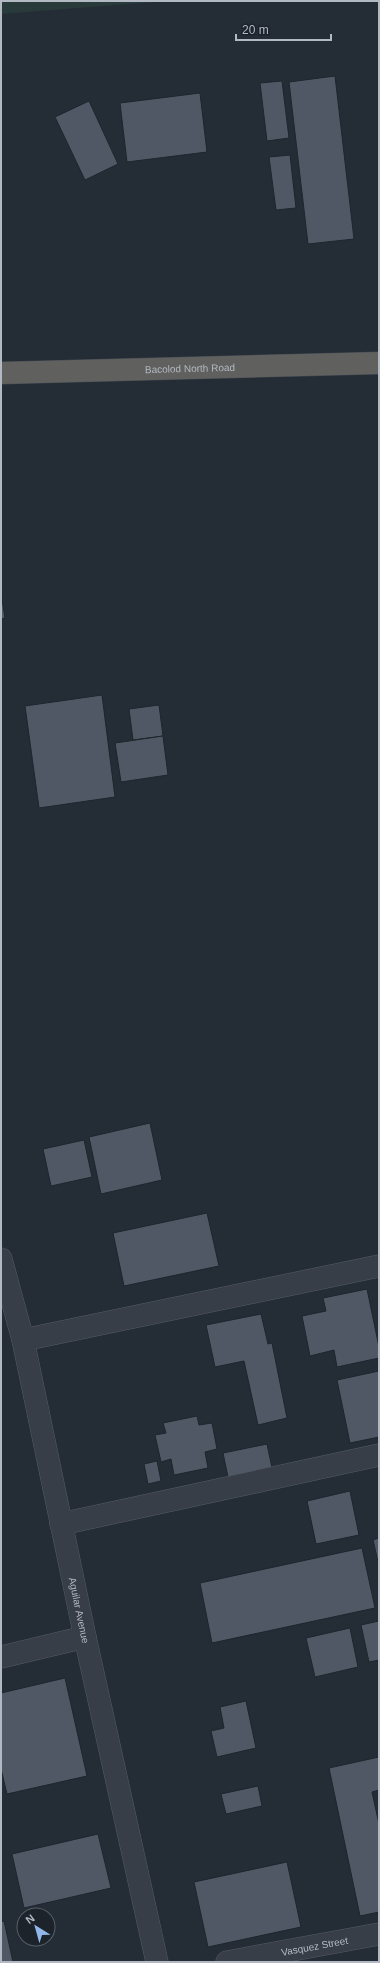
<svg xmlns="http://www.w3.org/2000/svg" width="380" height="1963" viewBox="0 0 380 1963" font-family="Arial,sans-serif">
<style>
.green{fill:#283a39}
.building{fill:#4f5864;stroke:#1e252d}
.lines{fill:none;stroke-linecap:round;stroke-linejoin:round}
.minor-casing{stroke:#555c64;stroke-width:23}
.tertiary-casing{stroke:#555c64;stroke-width:23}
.trunk-casing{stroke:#424951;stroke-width:23}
.minor{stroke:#373e47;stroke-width:22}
.tertiary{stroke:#373e47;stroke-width:22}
.trunk{stroke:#60605e;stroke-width:22}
.labels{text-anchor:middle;stroke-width:3;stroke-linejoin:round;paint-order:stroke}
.street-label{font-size:10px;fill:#b2b9c3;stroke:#1c232b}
</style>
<rect width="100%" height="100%" fill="#242c36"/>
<polygon class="green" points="1,1 168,1 1,14"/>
<g class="building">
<polygon points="335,76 354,239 308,244 289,82"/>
<polygon points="282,81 289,138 267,141 260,83"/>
<polygon points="200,93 207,152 127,162 120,103"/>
<polygon points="89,101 118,164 85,180 55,117"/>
<polygon points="290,155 296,208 276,210 269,157"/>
<polygon points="1,593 5,618 1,619"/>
<polygon points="102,695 115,797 39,808 25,706"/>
<polygon points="159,705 163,736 133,740 129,709"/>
<polygon points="163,736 168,775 121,782 115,743"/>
<polygon points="150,1123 162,1180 101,1194 89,1137"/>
<polygon points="84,1140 92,1177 51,1186 43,1149"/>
<polygon points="207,1213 219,1266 124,1286 113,1233"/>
<polygon points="367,1289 379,1347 379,1358 337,1367 334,1350 310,1356 302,1316 326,1311 323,1298"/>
<polygon points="261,1314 268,1344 272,1343 287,1418 258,1425 244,1361 215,1367 206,1325"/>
<polygon points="379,1371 379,1437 350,1443 337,1380"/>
<polygon points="197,1416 199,1425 212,1423 217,1449 205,1452 208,1468 174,1475 171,1459 161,1462 155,1435 166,1433 163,1423"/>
<polygon points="267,1444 272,1468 228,1477 223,1453"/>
<polygon points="157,1461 161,1481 148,1484 144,1464"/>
<polygon points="350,1491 359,1535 316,1544 307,1501"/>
<polygon points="379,1538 379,1566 373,1540"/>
<polygon points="362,1548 375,1608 212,1643 200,1583"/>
<polygon points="379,1621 379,1660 369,1662 361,1625"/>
<polygon points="350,1628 358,1667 315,1677 306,1638"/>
<polygon points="65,1678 87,1776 7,1794 1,1769 1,1693"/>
<polygon points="246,1701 256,1748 217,1757 211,1731 224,1728 220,1707"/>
<polygon points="379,1757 379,1790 372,1792 379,1824 379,1912 360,1916 329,1768"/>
<polygon points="258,1786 262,1806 226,1814 221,1794"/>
<polygon points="98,1834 111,1888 24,1908 12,1854"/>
<polygon points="287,1862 301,1927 208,1947 194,1882"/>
<polygon points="4,1921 13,1962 1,1962 1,1922"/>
</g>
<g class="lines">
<g class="minor-casing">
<g id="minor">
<polyline points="23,1340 379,1266"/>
<polyline points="61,1524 379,1455"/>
<polyline points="1,1657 85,1637"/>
<path id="s1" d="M227 1962 379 1934"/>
</g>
</g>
<g class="tertiary-casing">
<g id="tertiary">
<path id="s2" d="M1 1259 23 1340 85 1637 157 1962"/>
</g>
</g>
<g class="trunk-casing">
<g id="trunk">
<path id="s3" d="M1 373 379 363"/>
</g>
</g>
<use href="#minor" class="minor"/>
<use href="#tertiary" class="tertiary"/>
<use href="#trunk" class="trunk"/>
</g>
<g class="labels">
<g class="street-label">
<text dy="4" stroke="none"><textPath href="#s3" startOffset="189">Bacolod North Road</textPath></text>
<text dy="4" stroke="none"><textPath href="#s2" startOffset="360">Aguilar Avenue</textPath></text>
<text dy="4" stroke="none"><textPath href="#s1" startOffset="89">Vasquez Street</textPath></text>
</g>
</g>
<rect width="380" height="1963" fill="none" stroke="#b2b9c3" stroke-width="4"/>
<g transform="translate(36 1927) rotate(323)"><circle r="19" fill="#1c232b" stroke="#585f68"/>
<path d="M0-3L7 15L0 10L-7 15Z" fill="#90b6ea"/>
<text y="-6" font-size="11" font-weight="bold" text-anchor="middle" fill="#b2b9c3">N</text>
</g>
<path d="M236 34v6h95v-6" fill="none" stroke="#b2b9c3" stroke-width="2"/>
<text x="242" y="34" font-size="12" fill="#b2b9c3" stroke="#1c232b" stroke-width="3" paint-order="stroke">20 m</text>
</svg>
